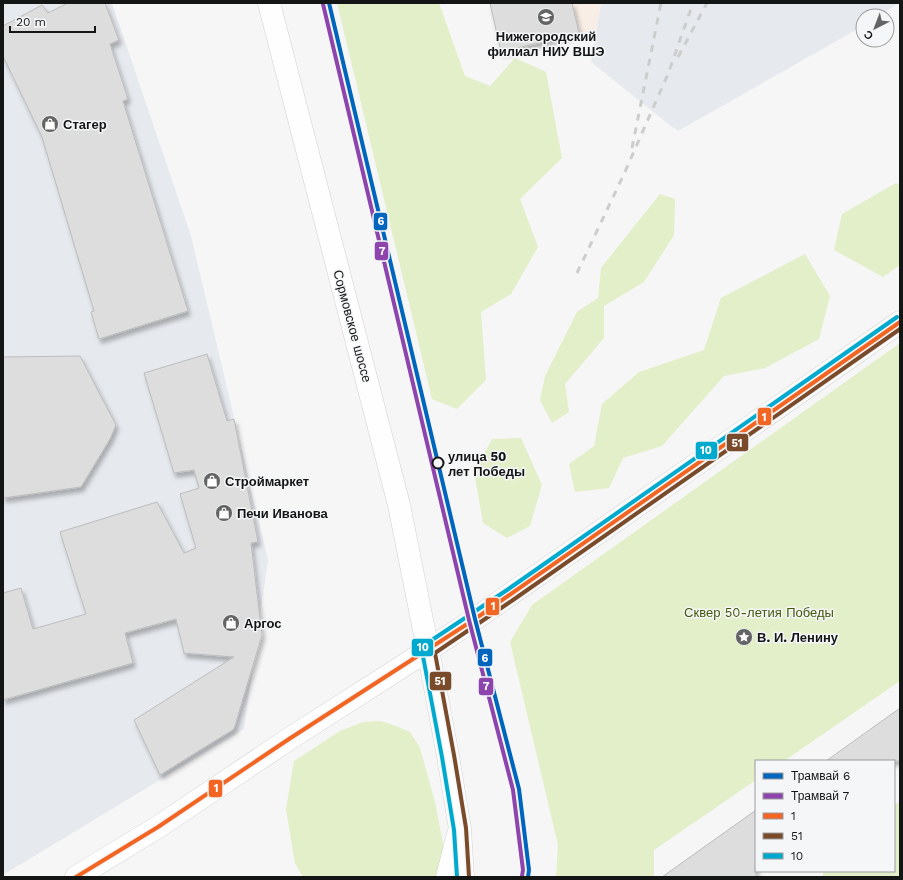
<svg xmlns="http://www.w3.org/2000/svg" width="903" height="880" viewBox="0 0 903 880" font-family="'Work Sans',sans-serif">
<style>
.built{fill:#e6e9ee}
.education{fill:#f9eee6}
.green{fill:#e2efc9}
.building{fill:#ddd;stroke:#bcbcbc;filter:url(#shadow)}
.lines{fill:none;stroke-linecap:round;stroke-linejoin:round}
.secondary-casing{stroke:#d1d1d1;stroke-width:23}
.primary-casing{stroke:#d1d1d1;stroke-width:23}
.secondary{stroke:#fefefe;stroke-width:22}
.primary{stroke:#fefefe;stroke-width:22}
.rail{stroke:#cccdcd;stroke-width:3;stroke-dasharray:7 7;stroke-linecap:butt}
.bus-1-casing{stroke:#f5f6f7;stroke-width:7}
.bus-2-casing{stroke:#f5f6f7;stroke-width:7}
.bus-3-casing{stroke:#f5f6f7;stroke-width:7}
.bus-1{stroke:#f26522;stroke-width:4}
.bus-2{stroke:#7a4b2a;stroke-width:4}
.bus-3{stroke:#00a9ce;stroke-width:4}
.tram-1-casing{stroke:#f5f6f7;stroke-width:7}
.tram-2-casing{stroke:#f5f6f7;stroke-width:7}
.tram-1{stroke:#0065bd;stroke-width:4}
.tram-2{stroke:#8e44ad;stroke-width:4}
.stop-dot{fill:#f5f6f7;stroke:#141515;stroke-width:2}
.labels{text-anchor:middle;stroke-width:3;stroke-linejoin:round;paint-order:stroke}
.poi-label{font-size:13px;font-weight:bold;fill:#141515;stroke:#f5f6f7;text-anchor:start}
.street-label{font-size:13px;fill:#141515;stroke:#f5f6f7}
.stop-label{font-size:13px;font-weight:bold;fill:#141515;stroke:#f5f6f7;text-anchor:start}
.park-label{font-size:13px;fill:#44580a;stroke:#f5f6f7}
.line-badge{stroke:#f5f6f7;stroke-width:1.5}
.badge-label{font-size:11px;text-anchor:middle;font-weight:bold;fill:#fff}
</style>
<defs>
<filter id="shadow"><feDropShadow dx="2.5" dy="4.5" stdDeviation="2" flood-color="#0004"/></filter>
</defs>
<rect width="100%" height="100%" fill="#f6f6f6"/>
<g class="built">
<polygon points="3,3 112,3 191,236 268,560 244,729 3,875"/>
<polygon points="601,3 898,3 880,16 863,16 863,26 678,131 671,126 591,62"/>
</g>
<polygon class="education" points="490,3 601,3 596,31 579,33 501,52"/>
<g class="green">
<polygon points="337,3 439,3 465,76 490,86 515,58 546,72 562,158 520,199 538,247 511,294 481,312 486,380 457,409 432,399"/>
<polygon points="896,183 900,185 900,265 883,277 834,250 842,214"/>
<polygon points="660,194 675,199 674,235 644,282 604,306 604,338 565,384 569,412 552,423 540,400 545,376 577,312 598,298 601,268"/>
<polygon points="805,254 830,296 819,339 765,368 724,376 662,446 623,458 609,488 575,492 569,464 594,446 602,404 639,372 704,350 721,298"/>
<polygon points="900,343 900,681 784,761 756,761 756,780 654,850 654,877 556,877 558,845 510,642 532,605"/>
<polygon points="521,438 542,485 530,526 507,538 483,523 474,472 492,439"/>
<polygon points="381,721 396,726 410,732 420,748 435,802 446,859 444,877 303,877 295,863 286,809 294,761 340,731 363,722"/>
<polygon points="900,802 900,877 822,877 824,871 894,871 894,805"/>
</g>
<g class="building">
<polygon points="68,3 105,3 119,40 110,44 128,99 123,101 188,311 99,339 91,312 94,311 42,137 3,56 3,26 42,5 48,13"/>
<polygon points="490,3 572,3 579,33 501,52"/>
<polygon points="207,354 227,421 234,419 258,542 251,543 262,635 234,729 160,775 134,720 234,657 184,653 176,619 125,633 133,663 3,700 3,593 21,588 33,629 86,614 60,532 157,502 184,553 196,548 180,494 199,488 194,470 174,473 144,373"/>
<polygon points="80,356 116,425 110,439 81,487 3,498 3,357"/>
<polygon points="900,708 900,761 826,761"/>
<polygon points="756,810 756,877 662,877"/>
</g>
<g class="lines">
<g class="secondary-casing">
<g id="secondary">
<polyline points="76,877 158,827 289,739 428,650 475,619 900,322"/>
<polyline points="447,877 458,834"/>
</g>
</g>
<g class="primary-casing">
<polyline id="primary" points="269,3 399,505 428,650 448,756 460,829 463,877"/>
</g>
<use href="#secondary" class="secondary"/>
<use href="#primary" class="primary"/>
<g class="rail">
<polyline points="678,57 707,3"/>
<polyline points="632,148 661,3"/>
<polyline points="577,273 624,174 668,74 693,3"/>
</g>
<g class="bus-1-casing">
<polyline id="bus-1" points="76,877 158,827 289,739 475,619 900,322"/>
</g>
<g class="bus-2-casing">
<polyline id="bus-2" points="469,877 466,828 454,755 435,653 513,600 900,329"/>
</g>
<g class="bus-3-casing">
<polyline id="bus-3" points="457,877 454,830 442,757 422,651 423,646 507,590 897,317"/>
</g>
<use href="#bus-1" class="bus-1"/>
<use href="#bus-2" class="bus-2"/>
<use href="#bus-3" class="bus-3"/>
<g class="tram-1-casing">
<polyline id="tram-1" points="329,3 475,619 519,789 529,870 528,877"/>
</g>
<g class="tram-2-casing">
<polyline id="tram-2" points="323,4 469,620 513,790 523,870 522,876"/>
</g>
<use href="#tram-1" class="tram-1"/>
<use href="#tram-2" class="tram-2"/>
</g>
<defs>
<g id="university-disc" transform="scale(0.9)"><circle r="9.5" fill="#636464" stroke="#f5f6f7"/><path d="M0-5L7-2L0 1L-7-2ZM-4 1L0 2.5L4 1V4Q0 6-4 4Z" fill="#fff"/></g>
<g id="shop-disc" transform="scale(0.9)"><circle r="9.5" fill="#636464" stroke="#f5f6f7"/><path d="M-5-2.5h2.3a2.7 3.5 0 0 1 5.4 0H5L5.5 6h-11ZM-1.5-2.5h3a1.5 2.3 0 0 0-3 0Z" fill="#fff"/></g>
<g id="sight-disc" transform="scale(0.9)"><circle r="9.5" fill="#636464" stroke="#f5f6f7"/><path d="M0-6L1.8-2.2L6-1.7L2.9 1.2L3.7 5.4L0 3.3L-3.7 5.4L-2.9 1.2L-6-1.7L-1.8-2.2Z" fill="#fff"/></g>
</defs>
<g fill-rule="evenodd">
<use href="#university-disc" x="546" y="17"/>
<use href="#shop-disc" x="50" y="124"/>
<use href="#shop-disc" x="212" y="481"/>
<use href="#shop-disc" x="224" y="513"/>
<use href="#shop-disc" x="231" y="623"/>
<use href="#sight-disc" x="744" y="637"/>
</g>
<circle class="stop-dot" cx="438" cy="463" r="5.5"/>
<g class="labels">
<g class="poi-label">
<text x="546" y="41" text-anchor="middle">Нижегородский<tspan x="546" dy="15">филиал НИУ ВШЭ</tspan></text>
<text x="63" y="129">Стагер</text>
<text x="225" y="486">Строймаркет</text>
<text x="237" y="518">Печи Иванова</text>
<text x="244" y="628">Аргос</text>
<text x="757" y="642">В. И. Ленину</text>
</g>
<g class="street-label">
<text transform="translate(353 326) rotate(75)" y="5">Сормовское шоссе</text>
</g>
<g class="stop-label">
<text x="448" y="461">улица 50<tspan x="448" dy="15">лет Победы</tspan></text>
</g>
<g class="park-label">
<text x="759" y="617">Сквер 50-летия Победы</text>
</g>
</g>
<g class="line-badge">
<rect x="373" y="212" width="15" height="19" rx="4" fill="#0065bd"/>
<rect x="374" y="241" width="15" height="20" rx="4" fill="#8e44ad"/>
<rect x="757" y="407" width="15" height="19" rx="4" fill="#f26522"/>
<rect x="726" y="433" width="23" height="19" rx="4" fill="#7a4b2a"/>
<rect x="695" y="441" width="23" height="19" rx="4" fill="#00a9ce"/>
<rect x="485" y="597" width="15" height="19" rx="4" fill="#f26522"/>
<rect x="411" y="638" width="23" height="19" rx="4" fill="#00a9ce"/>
<rect x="477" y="648" width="16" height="19" rx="4" fill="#0065bd"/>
<rect x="429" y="671" width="23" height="20" rx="4" fill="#7a4b2a"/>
<rect x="478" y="677" width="16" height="19" rx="4" fill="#8e44ad"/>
<rect x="208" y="779" width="15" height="19" rx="4" fill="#f26522"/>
</g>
<g class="badge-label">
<text x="381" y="225">6</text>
<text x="382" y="255">7</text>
<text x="764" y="421">1</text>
<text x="737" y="447">51</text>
<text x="706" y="454">10</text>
<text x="493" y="610">1</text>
<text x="423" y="651">10</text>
<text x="485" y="662">6</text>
<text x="440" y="685">51</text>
<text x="486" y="690">7</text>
<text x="216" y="792">1</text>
</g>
<rect width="903" height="880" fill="none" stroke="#141515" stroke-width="8"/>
<rect x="755" y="760" width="140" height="112" fill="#f5f6f7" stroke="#9b9c9d"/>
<rect x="763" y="773" width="20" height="6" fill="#0065bd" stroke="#9b9c9d"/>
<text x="791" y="780" font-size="12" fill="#141515">Трамвай 6</text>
<rect x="763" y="793" width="20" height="6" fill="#8e44ad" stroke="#9b9c9d"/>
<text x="791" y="800" font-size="12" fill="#141515">Трамвай 7</text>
<rect x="763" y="813" width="20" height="6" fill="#f26522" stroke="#9b9c9d"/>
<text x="791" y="820" font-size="12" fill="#141515">1</text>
<rect x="763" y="833" width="20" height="6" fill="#7a4b2a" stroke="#9b9c9d"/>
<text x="791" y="840" font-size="12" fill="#141515">51</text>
<rect x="763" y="853" width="20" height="6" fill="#00a9ce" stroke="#9b9c9d"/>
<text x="791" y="860" font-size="12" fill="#141515">10</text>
<g transform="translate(875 28) rotate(222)"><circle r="19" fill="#f5f6f7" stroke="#9b9c9d"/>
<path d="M0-3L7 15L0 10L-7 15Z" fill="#636464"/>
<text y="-6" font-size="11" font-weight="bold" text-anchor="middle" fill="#141515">С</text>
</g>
<path d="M10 26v6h85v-6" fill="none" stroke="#141515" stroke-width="2"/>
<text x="16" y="26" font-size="12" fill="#141515" stroke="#f5f6f7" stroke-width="3" paint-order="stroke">20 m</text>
</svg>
